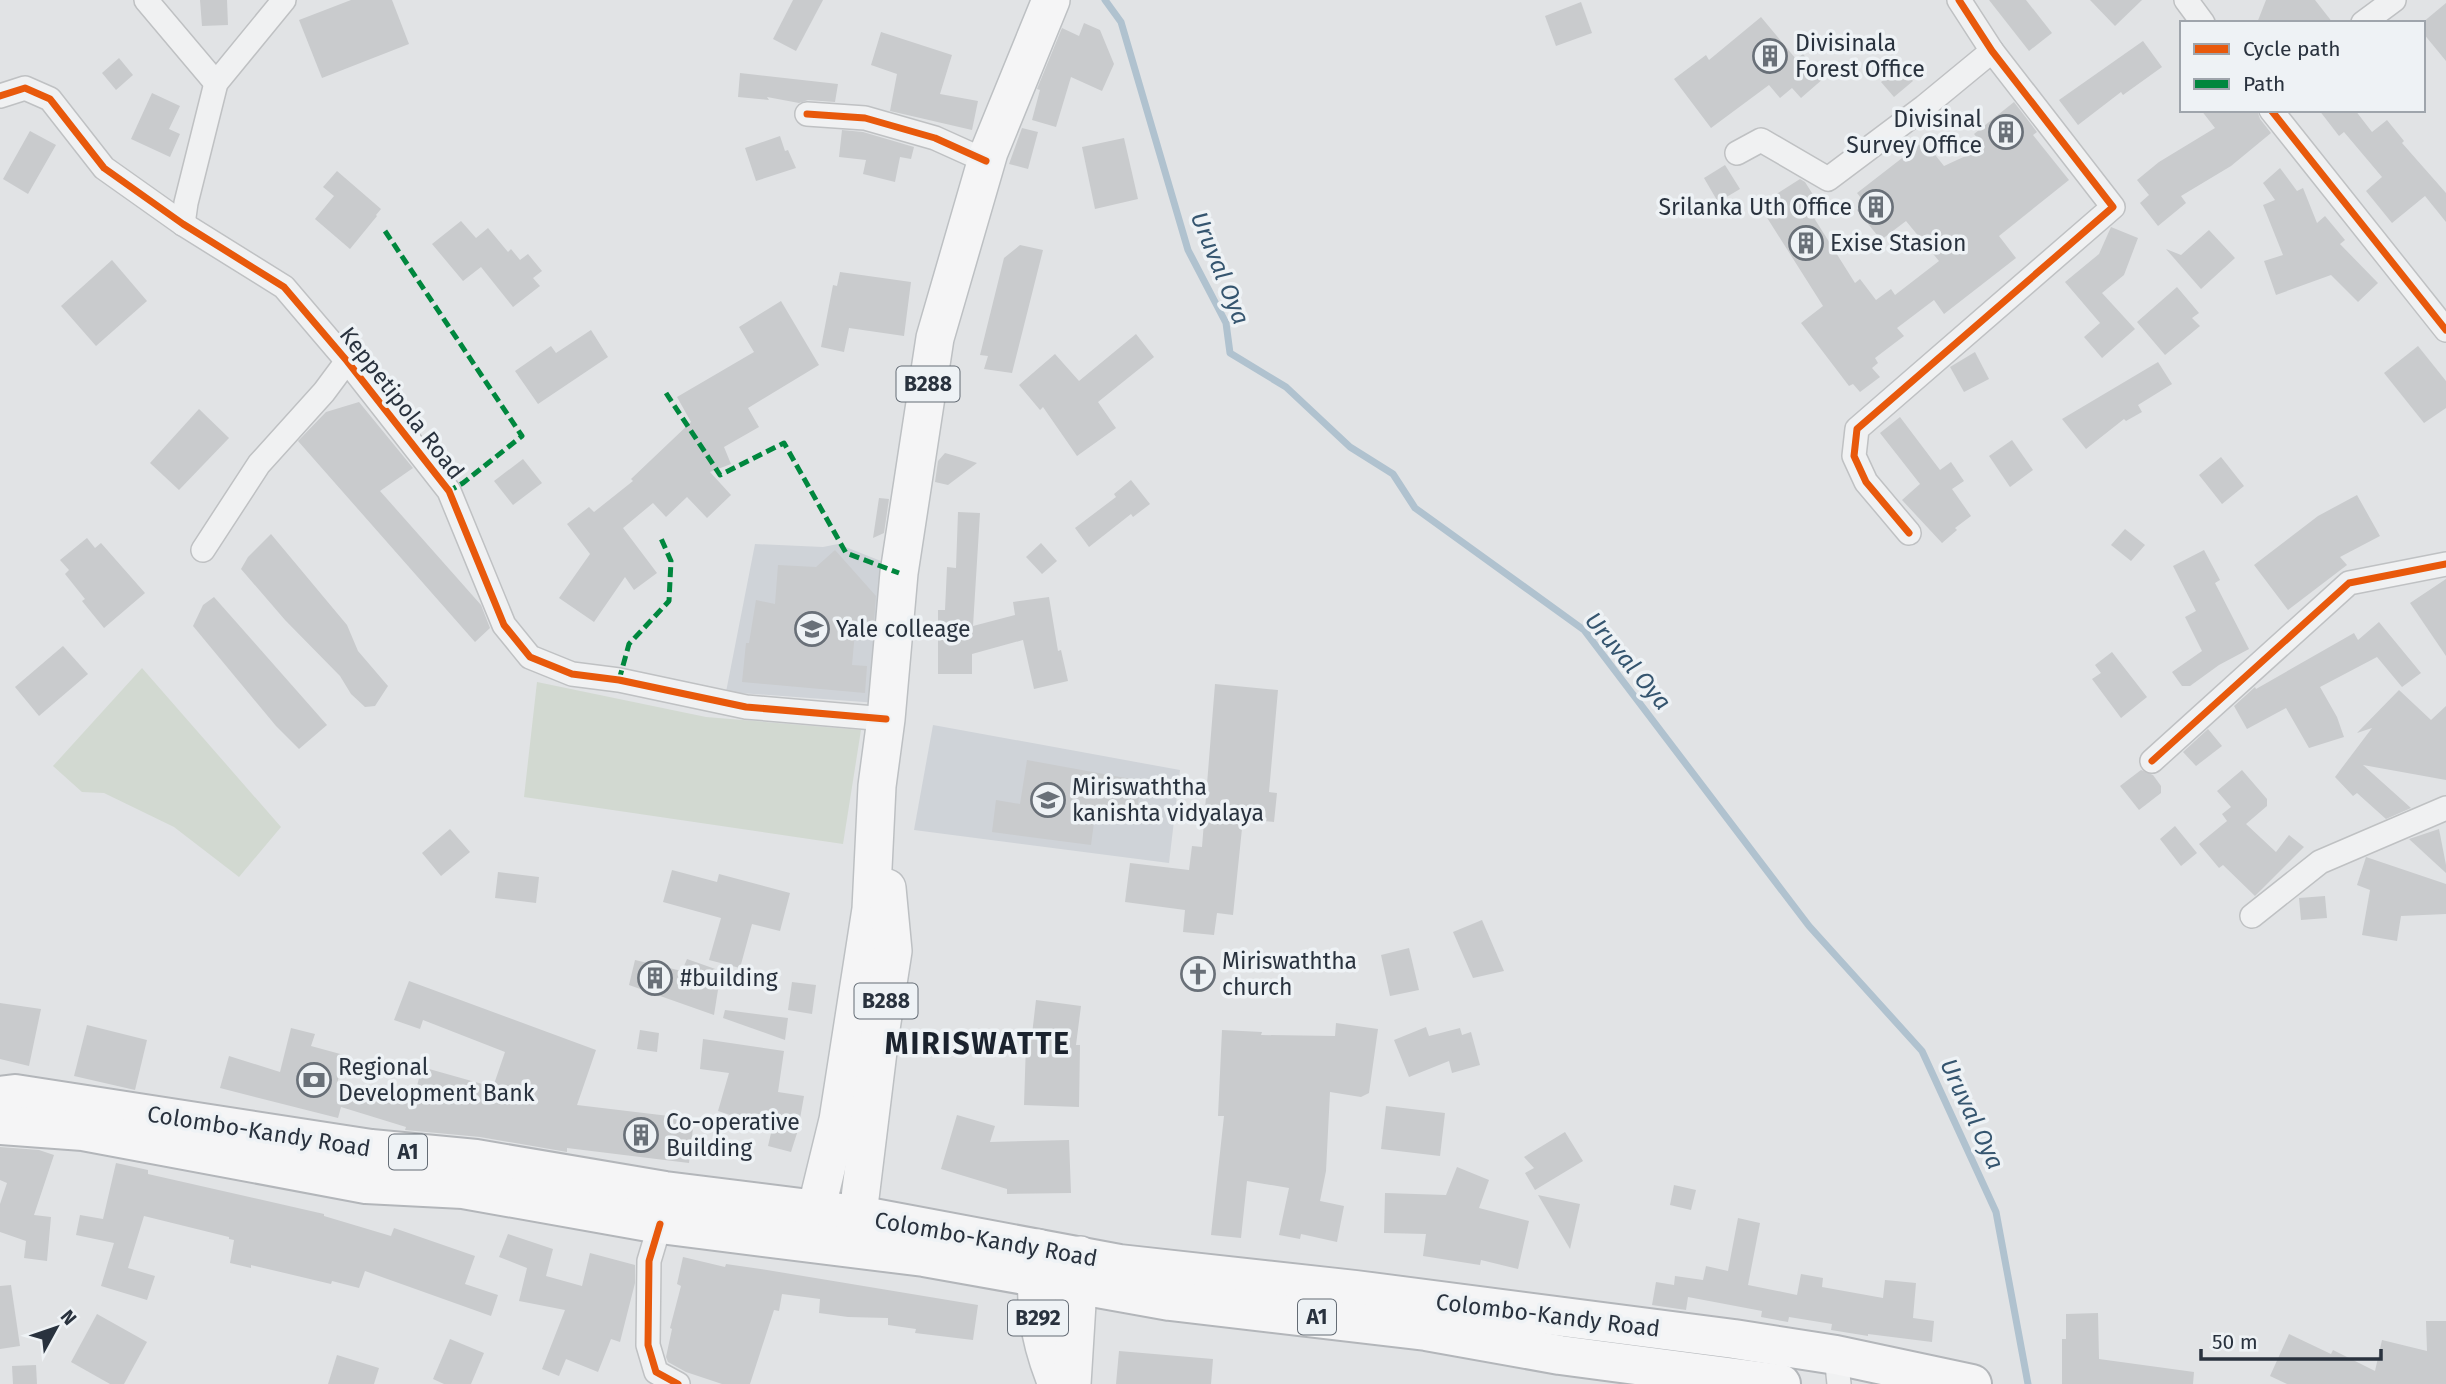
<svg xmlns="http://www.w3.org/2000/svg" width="2446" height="1384" viewBox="0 0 2446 1384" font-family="'Fira Sans',sans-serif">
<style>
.built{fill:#cfd3d8}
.green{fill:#d2d9d1}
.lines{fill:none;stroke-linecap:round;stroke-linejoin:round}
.stream{stroke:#b0c2cf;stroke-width:7}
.building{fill:#c9cbcd}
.minor-casing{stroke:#bfc1c3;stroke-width:26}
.primary-casing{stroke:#bdc0c3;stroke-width:40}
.trunk-casing{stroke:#b3b6ba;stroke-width:42}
.minor{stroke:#f0f1f2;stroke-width:23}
.primary{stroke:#f5f5f6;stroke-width:37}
.trunk{stroke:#f5f5f6;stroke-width:38}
.quiet{stroke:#00873e;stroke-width:5;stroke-dasharray:10 5;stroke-linecap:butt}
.cycleway-casing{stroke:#eef2f5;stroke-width:11}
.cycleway{stroke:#e8590c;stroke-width:7}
.labels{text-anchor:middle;stroke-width:7;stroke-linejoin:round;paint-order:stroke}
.shield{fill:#eef2f5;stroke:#646c75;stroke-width:2}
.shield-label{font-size:21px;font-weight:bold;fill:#29323e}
.poi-label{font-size:23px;fill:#29323e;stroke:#eef2f5;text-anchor:start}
.street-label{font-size:23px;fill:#29323e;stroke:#eef2f5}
.water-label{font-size:24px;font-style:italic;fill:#35556f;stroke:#eef2f5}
.district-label{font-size:30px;font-weight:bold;letter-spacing:2px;fill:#1b232e;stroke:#eef2f5}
</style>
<rect width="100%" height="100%" fill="#e1e3e5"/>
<g class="built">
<polygon points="755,544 823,547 838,544 891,565 878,703 726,692"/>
<polygon points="933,725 1180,770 1169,863 914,830"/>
</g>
<g class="green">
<polygon points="142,668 281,827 239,877 174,827 104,793 82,792 53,766"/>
<polygon points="537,682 706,717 861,730 843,844 524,797"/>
</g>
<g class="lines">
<polyline class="stream" points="1105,0 1121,22 1188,250 1226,323 1230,353 1286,387 1350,447 1393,474 1415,508 1584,630 1809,926 1922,1051 1996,1212 2028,1384"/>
</g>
<g class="building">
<polygon points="200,0 227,0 228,25 202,26"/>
<polygon points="351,0 392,0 409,44 322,78 299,20"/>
<polygon points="793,0 823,0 796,51 773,39"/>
<polygon points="1989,0 2026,0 2052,33 2029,51"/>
<polygon points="2090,0 2142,0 2115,26"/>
<polygon points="2266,0 2315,0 2333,23 2257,23"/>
<polygon points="1581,2 1592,33 1556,46 1545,16"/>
<polygon points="2446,3 2446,61 2423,33 2422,23"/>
<polygon points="1761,17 1796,59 1803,54 1824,78 1801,98 1792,88 1780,98 1769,85 1711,128 1674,79 1706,55 1709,60"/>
<polygon points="1084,23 1100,30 1114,64 1102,91 1071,77 1056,127 1032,120 1040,90 1037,89 1062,28 1079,36"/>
<polygon points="881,32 952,55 940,94 978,101 972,130 890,111 897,74 871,65"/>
<polygon points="2143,41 2162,67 2123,95 2121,92 2078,125 2059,100"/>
<polygon points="119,58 133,75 116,90 102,73"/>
<polygon points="1901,66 1913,81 1894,97 1881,82"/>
<polygon points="740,73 838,84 835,102 808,100 799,103 767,97 769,100 738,97"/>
<polygon points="152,93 180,106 169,129 180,134 170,157 131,139"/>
<polygon points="2014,102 2037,132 2033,135 2069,180 1999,236 2016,258 1944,314 1934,300 1897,328 1904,336 1875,358 1878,363 1872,368 1880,377 1860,392 1853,384 1849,386 1801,323 1823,306 1759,205 1800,179 1805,182 1819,204 1809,210 1855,283 1860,279 1876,300 1891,289 1895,295 1939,261 1906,221 1881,240 1857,210 1865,203 1857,193 1924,141 1944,166 1985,147 1974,134"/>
<polygon points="2201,110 2257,110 2260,119 2271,133 2231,166 2181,196 2186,203 2158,226 2140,203 2149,195 2137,180 2159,162 2215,128"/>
<polygon points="2319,110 2355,110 2372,132 2387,120 2404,141 2402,143 2446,193 2446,222 2425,196 2392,223 2366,191 2382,177 2344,132 2339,136"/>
<polygon points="1022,128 1038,132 1028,169 1009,164"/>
<polygon points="842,130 863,132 914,147 911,159 900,157 895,182 863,174 866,160 839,157"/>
<polygon points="30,131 56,145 28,194 3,179"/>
<polygon points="780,136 785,151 788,150 796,168 756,181 745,148"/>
<polygon points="1124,138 1138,199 1095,209 1082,147"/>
<polygon points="1725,165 1740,189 1718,202 1704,178"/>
<polygon points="2280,168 2297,191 2303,188 2317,223 2325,216 2345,240 2340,244 2378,283 2358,302 2331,275 2276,295 2264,261 2283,255 2263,205 2275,200 2263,183"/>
<polygon points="337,171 381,209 376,215 377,216 350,249 315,219 334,196 323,187"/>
<polygon points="461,221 476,238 488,228 508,252 511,249 520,260 528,254 542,271 533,278 540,286 513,307 481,267 463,281 432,244"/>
<polygon points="2111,227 2138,238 2124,275 2102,293 2135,329 2102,358 2084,337 2100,323 2065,282 2099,254"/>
<polygon points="2209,230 2235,258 2201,289 2166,249 2181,255"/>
<polygon points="1020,245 1043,250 1012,373 984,369 988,356 980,355 1004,258"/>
<polygon points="112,260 147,301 96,346 61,306"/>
<polygon points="840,272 911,282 904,336 849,328 844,352 821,347 833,285 837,286"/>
<polygon points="2177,287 2199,313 2192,318 2200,326 2165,355 2137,322"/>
<polygon points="781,301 819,365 748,408 759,427 724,447 731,464 710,472 731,495 707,518 687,497 666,517 653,503 623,528 657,573 634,590 625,577 594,622 559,598 590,554 567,524 589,507 594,512 633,481 631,479 691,422 677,397 754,352 739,327"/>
<polygon points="591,330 608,357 538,404 515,371 551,346 556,353"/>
<polygon points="1136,334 1154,357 1098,402 1116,428 1077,456 1043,407 1040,410 1019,385 1055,354 1079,381"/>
<polygon points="2418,346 2446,381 2446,408 2424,423 2384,373"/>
<polygon points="1975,352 1989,379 1964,392 1950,367"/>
<polygon points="2158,362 2172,384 2138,405 2142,412 2126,421 2124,419 2086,449 2062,419"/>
<polygon points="359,402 413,468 380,491 481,605 490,628 475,642 298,441 326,412"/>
<polygon points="199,409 229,438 179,490 150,463"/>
<polygon points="1900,417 1940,470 1951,462 1964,481 1952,489 1971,516 1955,528 1957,530 1942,543 1902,500 1920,484 1880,433"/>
<polygon points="2012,440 2033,470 2010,487 1989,456"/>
<polygon points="945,453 959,457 977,463 948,485 935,482 938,461"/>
<polygon points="2221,457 2244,486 2222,504 2199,475"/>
<polygon points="523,459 542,483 513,505 494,481"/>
<polygon points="1131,480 1150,504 1133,517 1131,514 1089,547 1075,528 1116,497 1114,494"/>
<polygon points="2357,495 2380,536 2340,557 2347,565 2288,610 2254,565 2318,516"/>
<polygon points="879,498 889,499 884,533 873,538"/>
<polygon points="958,512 980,513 973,626 1015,615 1013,602 1049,597 1058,651 1061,650 1068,681 1034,689 1023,640 972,654 972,674 938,674 938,610 945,610 947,567 956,568"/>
<polygon points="2125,529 2145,545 2131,561 2111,545"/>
<polygon points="271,534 347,625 358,651 388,686 375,706 365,707 351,694 340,676 285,620 241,569 248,557"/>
<polygon points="87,538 95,548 101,543 145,593 104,628 82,601 85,599 65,574 69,570 60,560"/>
<polygon points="1041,543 1057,561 1042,574 1026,557"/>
<polygon points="835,550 876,596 874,622 856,621 852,665 867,666 865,693 742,682 746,643 749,643 756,600 775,604 778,565 816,567"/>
<polygon points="2204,550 2220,580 2215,583 2249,649 2219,665 2190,686 2182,686 2172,672 2202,651 2185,617 2196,611 2173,566"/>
<polygon points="2446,579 2446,656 2410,603"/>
<polygon points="214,597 327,725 299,749 276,726 193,626 203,605"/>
<polygon points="2379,622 2421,673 2402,687 2377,657 2320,687 2337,717 2344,737 2309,748 2286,708 2247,729 2234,706 2255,687 2256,689 2354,633 2358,640"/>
<polygon points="63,646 88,674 39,716 15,687"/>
<polygon points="2112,652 2147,697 2121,718 2092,679 2101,673 2095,665"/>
<polygon points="1215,684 1278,690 1269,792 1277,793 1274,822 1243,819 1233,915 1217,913 1214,935 1183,932 1185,910 1125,902 1130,863 1189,870 1192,846 1202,847"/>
<polygon points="2399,690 2431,720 2446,706 2446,780 2363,765 2411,808 2386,819 2357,793 2353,796 2335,777 2372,728 2357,733"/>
<polygon points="2208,729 2222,746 2196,766 2183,752"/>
<polygon points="1027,760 1142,781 1136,814 1096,807 1091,845 992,832 996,800 1020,804"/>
<polygon points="2141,770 2153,775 2161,786 2161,793 2139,810 2120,786"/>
<polygon points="2242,770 2267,799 2267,806 2246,824 2276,852 2289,835 2304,847 2255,896 2223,865 2219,868 2199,844 2227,821 2222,814 2231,807 2217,791"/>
<polygon points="2175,826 2197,853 2181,866 2160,839"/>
<polygon points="450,829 470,852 441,876 422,853"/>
<polygon points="2439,829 2446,865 2446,873 2409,839"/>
<polygon points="2366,857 2446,884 2446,914 2401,916 2397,941 2362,935 2370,890 2357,885"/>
<polygon points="672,870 717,882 719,874 790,893 780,931 752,924 740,968 709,960 721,918 663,902"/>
<polygon points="498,872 539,877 536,903 495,898"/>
<polygon points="2325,896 2327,918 2301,920 2299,898"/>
<polygon points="1482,920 1504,971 1473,978 1453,932"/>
<polygon points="1409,948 1419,990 1390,996 1381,955"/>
<polygon points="687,959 721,971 714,1015 629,985 635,960 682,971"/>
<polygon points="409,981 596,1050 577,1105 694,1119 689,1163 567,1148 567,1152 480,1137 405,1130 406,1127 341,1107 338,1118 220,1088 229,1056 280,1072 291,1028 315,1034 311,1046 344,1055 337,1084 372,1093 374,1085 414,1097 422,1067 493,1087 505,1052 423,1020 420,1029 394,1020"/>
<polygon points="792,982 816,985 812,1014 788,1010"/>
<polygon points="1036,1000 1081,1006 1076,1045 1080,1045 1079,1107 1024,1105 1026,1043 1031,1043"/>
<polygon points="0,1003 41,1009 29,1066 0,1059"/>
<polygon points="725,1010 788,1018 785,1040 723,1018"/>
<polygon points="1336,1023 1378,1029 1369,1093 1361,1097 1330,1092 1326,1171 1320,1201 1344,1206 1337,1242 1301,1234 1300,1239 1279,1235 1289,1188 1247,1181 1241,1238 1211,1235 1224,1116 1218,1116 1222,1030 1262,1032 1261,1035 1335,1036"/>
<polygon points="87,1025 147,1040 135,1090 74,1076"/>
<polygon points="1426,1027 1429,1036 1460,1028 1462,1035 1471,1032 1480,1065 1452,1073 1449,1061 1409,1077 1394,1040"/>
<polygon points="640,1030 659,1033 657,1052 637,1049"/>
<polygon points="703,1039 784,1051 778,1092 804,1096 798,1130 791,1152 768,1146 772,1129 718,1111 729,1073 700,1069"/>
<polygon points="1386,1106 1445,1113 1440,1156 1381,1149"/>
<polygon points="957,1115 995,1126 990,1142 1069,1140 1071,1193 1007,1194 1007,1189 941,1169"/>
<polygon points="1565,1132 1583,1161 1535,1190 1525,1173 1534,1168 1524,1157"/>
<polygon points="0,1147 39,1150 54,1155 34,1215 51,1217 47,1261 24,1258 26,1241 0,1232 0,1204 7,1183 0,1180"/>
<polygon points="116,1163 148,1170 148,1174 324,1214 324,1216 391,1236 394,1228 475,1256 465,1284 498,1295 491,1316 365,1271 359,1288 332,1281 331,1284 251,1265 251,1268 230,1263 234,1240 229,1239 229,1237 144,1216 128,1268 155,1276 147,1300 101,1286 114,1243 76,1235 80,1215 103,1219"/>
<polygon points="1457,1167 1489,1180 1479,1208 1529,1221 1518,1269 1481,1260 1480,1265 1423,1256 1426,1234 1384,1233 1385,1193 1446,1195"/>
<polygon points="1674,1185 1696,1190 1691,1210 1670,1205"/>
<polygon points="1538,1195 1580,1204 1570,1249"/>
<polygon points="1738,1218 1760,1223 1748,1285 1797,1295 1801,1274 1823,1278 1822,1287 1883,1298 1885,1280 1916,1283 1913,1318 1934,1321 1932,1342 1868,1334 1868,1336 1831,1330 1832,1324 1789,1317 1788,1322 1761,1317 1762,1311 1688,1297 1686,1310 1652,1305 1656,1282 1674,1285 1675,1276 1703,1280 1706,1266 1728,1271"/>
<polygon points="508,1234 553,1249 546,1276 582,1286 590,1253 635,1265 635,1283 620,1342 611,1339 598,1372 566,1359 559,1376 542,1369 565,1310 519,1301 527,1268 499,1257"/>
<polygon points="683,1257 725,1267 726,1264 767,1270 978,1305 973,1340 915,1333 916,1329 888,1325 888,1318 848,1317 819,1313 820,1299 782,1294 779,1311 774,1310 750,1384 722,1384 686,1372 668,1362 666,1357 672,1329 670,1328 681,1286 677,1284"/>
<polygon points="11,1285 20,1346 0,1349 0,1286"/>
<polygon points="2098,1313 2099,1359 2194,1372 2193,1384 2062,1384 2062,1339 2066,1339 2066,1314"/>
<polygon points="97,1314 147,1342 124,1384 110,1384 71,1362"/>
<polygon points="2426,1321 2446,1321 2446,1384 2287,1384 2270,1376 2289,1334 2331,1354 2333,1350 2375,1371 2382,1340 2427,1351"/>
<polygon points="450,1339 484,1353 471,1384 444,1384 433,1379"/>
<polygon points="1119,1351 1213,1359 1211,1384 1116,1384"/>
<polygon points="337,1355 379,1368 374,1384 328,1384"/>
<polygon points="36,1365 37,1384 13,1384 12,1366"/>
</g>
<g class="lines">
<g class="minor-casing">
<g id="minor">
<polyline points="146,0 216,83"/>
<polyline points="2186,0 2203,23"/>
<polyline points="2363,23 2394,0"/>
<polyline points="0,96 25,88 50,99 104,168 183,224 284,287 347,361 449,491 504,625 530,657 572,674 619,680 746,707 886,719"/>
<polyline points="2271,110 2446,330"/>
<polyline points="807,114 865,118 935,138 986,161"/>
<polyline points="1737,153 1761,140 1828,179 1924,107 1992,51"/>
<polyline points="183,224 186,203 216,83 284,0"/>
<polyline points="1909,533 1866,482 1854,456 1857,429 2113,207 1992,51 1959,0"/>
<polyline points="203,550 259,464 324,392 347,361"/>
<polyline points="2152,761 2349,583 2446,564"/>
<polyline points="2252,916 2320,862 2446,808"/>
<polyline points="660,1224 649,1261 648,1345 656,1372 678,1384"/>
<polyline points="1836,1355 1839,1384"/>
</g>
</g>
<g class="primary-casing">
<g id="primary">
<polyline points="809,1239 838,1120 871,909 877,786 886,719 899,573 935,338 989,152 1051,0"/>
<polyline points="854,1247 880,1035 893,951 887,888"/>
<path d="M1038 1248C1034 1300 1037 1336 1057 1384"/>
<polyline points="1072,1384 1080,1255"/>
</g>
</g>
<g class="trunk-casing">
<g id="trunk">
<polyline points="0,1096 15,1094 371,1149 476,1159 665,1191 857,1215 1119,1264 1355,1290 1734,1339 1836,1355 1972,1384"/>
<polyline points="0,1125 83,1131 366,1184 463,1189 660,1224 924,1257 1170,1301 1426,1331 1560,1355 1781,1384"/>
</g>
</g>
<use href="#minor" class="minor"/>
<use href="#primary" class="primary"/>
<use href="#trunk" class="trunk"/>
<g class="quiet">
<polyline points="385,231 522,436 463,483 449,491"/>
<polyline points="666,393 720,475 784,443 846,553 899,573"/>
<polyline points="619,680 629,644 669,601 671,561 660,536"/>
</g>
<g class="cycleway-casing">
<g id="cycleway">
<polyline points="0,96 25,88 50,99 104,168 183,224 284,287 347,361 449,491 504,625 530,657 572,674 619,680 746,707 886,719"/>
<polyline points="2271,110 2446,330"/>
<polyline points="807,114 865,118 935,138 986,161"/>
<polyline points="1909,533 1866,482 1854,456 1857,429 2113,207 1992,51 1959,0"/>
<polyline points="2152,761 2349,583 2446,564"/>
<polyline points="660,1224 649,1261 648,1345 656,1372 678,1384"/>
</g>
</g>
<use href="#cycleway" class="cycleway"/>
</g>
<defs>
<g id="building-ring" transform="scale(1.75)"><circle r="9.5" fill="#eef2f5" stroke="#697078" stroke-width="1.5"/><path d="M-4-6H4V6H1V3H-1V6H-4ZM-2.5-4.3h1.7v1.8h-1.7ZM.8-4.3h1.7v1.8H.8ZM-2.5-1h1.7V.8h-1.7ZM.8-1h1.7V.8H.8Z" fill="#697078"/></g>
<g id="school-ring" transform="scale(1.75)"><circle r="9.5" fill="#eef2f5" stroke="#697078" stroke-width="1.5"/><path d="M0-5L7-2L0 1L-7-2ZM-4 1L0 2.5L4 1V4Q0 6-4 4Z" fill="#697078"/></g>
<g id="church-ring" transform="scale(1.75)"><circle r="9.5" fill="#eef2f5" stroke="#697078" stroke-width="1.5"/><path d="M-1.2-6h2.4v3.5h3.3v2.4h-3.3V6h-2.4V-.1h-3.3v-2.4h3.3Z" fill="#697078"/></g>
<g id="bank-ring" transform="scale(1.75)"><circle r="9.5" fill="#eef2f5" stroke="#697078" stroke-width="1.5"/><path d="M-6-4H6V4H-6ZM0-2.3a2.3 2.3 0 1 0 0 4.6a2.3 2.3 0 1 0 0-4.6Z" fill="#697078"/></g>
</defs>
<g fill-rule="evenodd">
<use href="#building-ring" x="1770" y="56"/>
<use href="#building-ring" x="2006" y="132"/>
<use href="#building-ring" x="1876" y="207"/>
<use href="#building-ring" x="1806" y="243"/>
<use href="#school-ring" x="812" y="629"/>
<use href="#school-ring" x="1048" y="800"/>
<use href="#church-ring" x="1198" y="974"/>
<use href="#building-ring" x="655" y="978"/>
<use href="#bank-ring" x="314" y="1080"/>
<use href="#building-ring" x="641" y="1135"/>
</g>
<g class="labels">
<g class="shield">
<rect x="896.5" y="366.5" width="63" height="35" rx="5"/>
<rect x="854.5" y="983.5" width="63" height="35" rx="5"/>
<rect x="389" y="1134.5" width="38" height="35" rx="5"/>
<rect x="1298" y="1299.5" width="38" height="35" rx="5"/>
<rect x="1008" y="1300.5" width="60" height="35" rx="5"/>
</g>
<g class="shield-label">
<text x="928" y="391">B288</text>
<text x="886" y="1008">B288</text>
<text x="408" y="1159">A1</text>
<text x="1317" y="1324">A1</text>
<text x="1038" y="1325">B292</text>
</g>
<g class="poi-label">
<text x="1795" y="51">Divisinala<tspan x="1795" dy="26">Forest Office</tspan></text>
<text x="1982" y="127" text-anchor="end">Divisinal<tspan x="1982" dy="26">Survey Office</tspan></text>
<text x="1852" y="215" text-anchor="end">Srilanka Uth Office</text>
<text x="1830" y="251">Exise Stasion</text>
<text x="836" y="637">Yale colleage</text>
<text x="1072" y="795">Miriswaththa<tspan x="1072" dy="26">kanishta vidyalaya</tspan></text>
<text x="1222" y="969">Miriswaththa<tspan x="1222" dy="26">church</tspan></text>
<text x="680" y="986">#building</text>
<text x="338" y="1075">Regional<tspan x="338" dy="26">Development Bank</tspan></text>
<text x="666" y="1130">Co-operative<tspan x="666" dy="26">Building</tspan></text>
</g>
<g class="street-label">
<text transform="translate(402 403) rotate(52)" y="8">Keppetipola Road</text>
<text transform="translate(259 1131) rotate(9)" y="8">Colombo-Kandy Road</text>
<text transform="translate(986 1239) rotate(10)" y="8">Colombo-Kandy Road</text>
<text transform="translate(1548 1315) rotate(7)" y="8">Colombo-Kandy Road</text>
</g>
<g class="water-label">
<text transform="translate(1220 268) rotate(68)" y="8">Uruval Oya</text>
<text transform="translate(1628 661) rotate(50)" y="8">Uruval Oya</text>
<text transform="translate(1972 1114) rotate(65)" y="8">Uruval Oya</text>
</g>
<g class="district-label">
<text x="978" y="1054">MIRISWATTE</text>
</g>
</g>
<rect x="2180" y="21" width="245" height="91" fill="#eef2f5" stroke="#9fa5ac" stroke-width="2"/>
<rect x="2194" y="44" width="35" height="10" fill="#e8590c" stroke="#9fa5ac" stroke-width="2"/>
<text x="2243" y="56" font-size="21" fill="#29323e">Cycle path</text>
<rect x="2194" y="79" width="35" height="10" fill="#00873e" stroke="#9fa5ac" stroke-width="2"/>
<text x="2243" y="91" font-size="21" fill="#29323e">Path</text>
<g transform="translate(56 1328) rotate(50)" stroke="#eef2f5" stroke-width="5" paint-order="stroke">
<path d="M0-5L12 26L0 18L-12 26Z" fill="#29323e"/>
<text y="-10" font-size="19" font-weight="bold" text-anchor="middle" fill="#29323e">N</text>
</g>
<path d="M2201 1349v10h180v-10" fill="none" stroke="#29323e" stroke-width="3.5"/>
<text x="2212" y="1349" font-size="21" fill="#29323e" stroke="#eef2f5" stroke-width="5" paint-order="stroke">50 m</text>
</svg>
